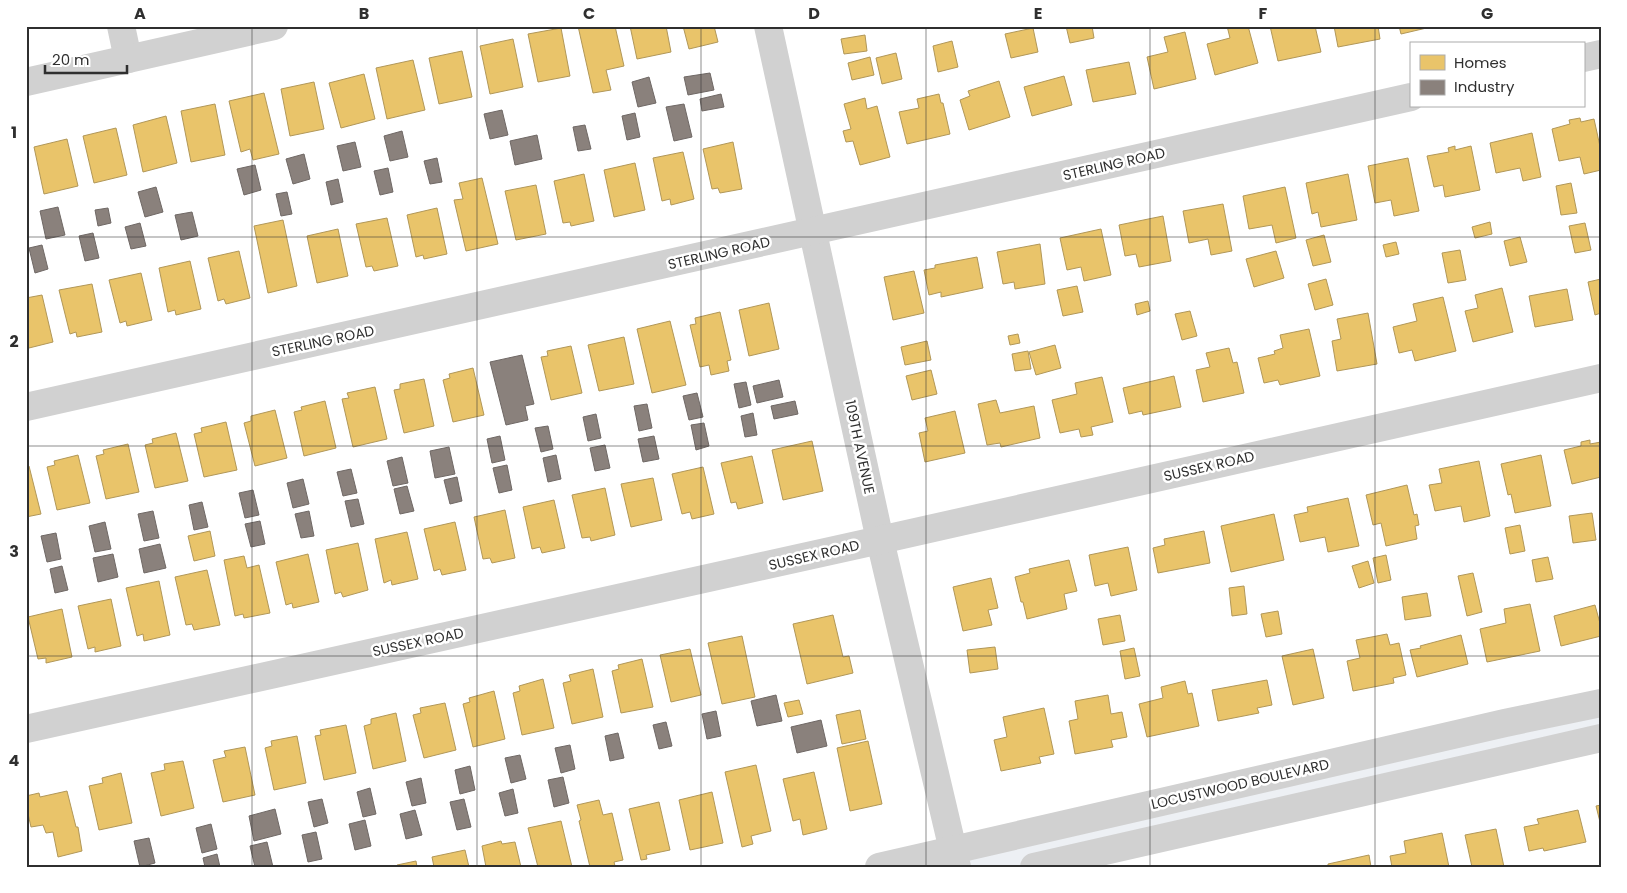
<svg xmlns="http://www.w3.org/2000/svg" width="1627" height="893" viewBox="0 0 1627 893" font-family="Poppins,sans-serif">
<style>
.green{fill:#edf0f4}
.homes{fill:#e9c46a;stroke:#b19758}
.industry{fill:#8a817c;stroke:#6f6865}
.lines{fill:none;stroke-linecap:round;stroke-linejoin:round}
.minor{stroke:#d1d1d1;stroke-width:28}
.grid{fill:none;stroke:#2f2f2f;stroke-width:1;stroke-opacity:0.55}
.labels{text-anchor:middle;stroke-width:5;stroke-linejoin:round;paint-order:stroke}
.street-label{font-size:14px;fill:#2f2f2f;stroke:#fff}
.neatline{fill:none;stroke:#2f2f2f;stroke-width:2}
.grid-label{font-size:16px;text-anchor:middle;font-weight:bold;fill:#2f2f2f}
</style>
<rect width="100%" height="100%" fill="#fff"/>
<polygon class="green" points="1601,703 1601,738 1034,867 879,867"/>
<g class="homes">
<polygon points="578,26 615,26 624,66 606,70 611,90 593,93"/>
<polygon points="630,26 666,26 671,52 637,59"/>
<polygon points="683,26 714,26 718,42 689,49"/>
<polygon points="1066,26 1092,26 1094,38 1070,43"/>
<polygon points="1227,26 1248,26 1258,63 1215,75 1207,44 1230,38"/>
<polygon points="1270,26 1315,26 1321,52 1278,61"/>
<polygon points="1334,26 1378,26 1380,39 1338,47"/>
<polygon points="1399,26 1435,26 1401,34"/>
<polygon points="561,28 570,76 538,82 528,34"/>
<polygon points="1033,28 1038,52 1011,58 1005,34"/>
<polygon points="1185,32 1196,79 1154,89 1147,57 1168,52 1164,37"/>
<polygon points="865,35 867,51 844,54 841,39"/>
<polygon points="513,39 523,87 490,94 480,46"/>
<polygon points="952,41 958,67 938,72 933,46"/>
<polygon points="462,51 472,97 439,104 429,58"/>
<polygon points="896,53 902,79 882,84 876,58"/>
<polygon points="870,57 874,75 852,80 848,63"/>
<polygon points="413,60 425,110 387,119 376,68"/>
<polygon points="1129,62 1136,94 1093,102 1086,70"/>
<polygon points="364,74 375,119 341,128 329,83"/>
<polygon points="1064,76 1072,105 1032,116 1024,87"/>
<polygon points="999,81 1010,117 969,130 960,100 970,96 968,91"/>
<polygon points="314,82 324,129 290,136 281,89"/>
<polygon points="264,93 279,154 253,160 250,149 241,152 229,101"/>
<polygon points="939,94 941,103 943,103 950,134 907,144 899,112 919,108 917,99"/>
<polygon points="865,98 867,109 877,106 890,157 860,165 853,141 846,142 843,131 851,129 844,104"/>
<polygon points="215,104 225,155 191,162 181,111"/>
<polygon points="166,116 177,163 143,172 133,125"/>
<polygon points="1580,118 1581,122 1594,119 1601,151 1601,170 1584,174 1580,157 1559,161 1552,129 1570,124 1569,120"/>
<polygon points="116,128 127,175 94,183 83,136"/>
<polygon points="1532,133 1541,177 1523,181 1520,168 1496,173 1490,143"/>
<polygon points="67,139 78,186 44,194 34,147"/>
<polygon points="733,142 742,189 720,193 718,188 712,189 703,149"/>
<polygon points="1455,146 1455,150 1471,146 1480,190 1445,197 1443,185 1434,187 1427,156 1449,152 1448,148"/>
<polygon points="683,152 694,199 671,205 670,199 662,201 653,158"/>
<polygon points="1408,158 1419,211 1394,216 1391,200 1375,203 1368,166"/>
<polygon points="635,163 645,210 614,217 604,170"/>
<polygon points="584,174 594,221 571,226 570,222 563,223 554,181"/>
<polygon points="1348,174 1357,220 1321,227 1318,212 1312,214 1306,183"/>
<polygon points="482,178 498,244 466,251 454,200 463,199 459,183"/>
<polygon points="1571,183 1577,213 1561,215 1556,186"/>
<polygon points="536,185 546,234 516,240 505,191"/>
<polygon points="1285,187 1296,238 1276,243 1272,225 1249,229 1243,196"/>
<polygon points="1223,204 1232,251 1211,255 1208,239 1189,243 1183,211"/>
<polygon points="437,208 447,254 424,259 423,255 416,257 407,215"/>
<polygon points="1163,216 1171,261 1139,267 1136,254 1125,256 1119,225"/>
<polygon points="387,218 398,266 374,271 372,266 366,267 356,224"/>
<polygon points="283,220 297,286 268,293 254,226"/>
<polygon points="1490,222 1492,234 1475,238 1472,227"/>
<polygon points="1585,223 1591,250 1575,253 1569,226"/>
<polygon points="338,229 348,276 317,283 307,236"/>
<polygon points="1101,229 1111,275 1084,281 1081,267 1067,270 1060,238"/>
<polygon points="1324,235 1331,262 1313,266 1306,240"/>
<polygon points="1520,237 1527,262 1510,266 1504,241"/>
<polygon points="1396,242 1399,254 1386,257 1383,245"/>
<polygon points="1040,244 1045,284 1015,289 1014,282 1003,284 997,252"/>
<polygon points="1460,250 1466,280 1448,283 1442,253"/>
<polygon points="239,251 250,298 226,304 224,299 218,301 208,258"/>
<polygon points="1276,251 1284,278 1254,287 1246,259"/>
<polygon points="977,257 983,288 941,297 941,292 929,295 924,270 935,268 935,265"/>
<polygon points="190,261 201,309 176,315 175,310 168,312 159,268"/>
<polygon points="914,271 924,313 893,320 884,277"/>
<polygon points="141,273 152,320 127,326 126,321 120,323 109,280"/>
<polygon points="1326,279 1333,305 1315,310 1308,284"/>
<polygon points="1601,279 1601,313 1595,315 1588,282"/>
<polygon points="92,284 102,332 77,337 76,332 70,334 59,290"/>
<polygon points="1077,286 1083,312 1063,316 1057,290"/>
<polygon points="1502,288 1513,332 1473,342 1465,311 1478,308 1475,295"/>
<polygon points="1567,289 1573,320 1535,327 1529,296"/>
<polygon points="42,295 53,342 29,348 26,343 26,298"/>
<polygon points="1443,297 1456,351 1415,361 1412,350 1399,353 1393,327 1417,321 1413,304"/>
<polygon points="1148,301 1150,311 1137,315 1135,304"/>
<polygon points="769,303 779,349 749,356 739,310"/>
<polygon points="1190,311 1197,336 1182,340 1175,314"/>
<polygon points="720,312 731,360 727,361 729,371 711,375 709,365 700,367 690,325 696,324 695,318"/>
<polygon points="1368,313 1377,364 1337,371 1332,341 1341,339 1337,319"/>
<polygon points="670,321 686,385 652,393 637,329"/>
<polygon points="1309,329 1320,376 1280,385 1278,380 1264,383 1258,358 1275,354 1274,351 1283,348 1280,335"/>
<polygon points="1018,334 1020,343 1010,345 1008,336"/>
<polygon points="624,337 634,384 599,391 588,345"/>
<polygon points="927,341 931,360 905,365 901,347"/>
<polygon points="1055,345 1061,368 1036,375 1029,352"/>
<polygon points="571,346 582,393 551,400 541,357 548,356 547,351"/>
<polygon points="1229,348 1233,363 1237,362 1244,393 1203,402 1196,370 1210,367 1206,353"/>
<polygon points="1028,351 1031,369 1015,371 1012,354"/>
<polygon points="473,368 484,415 453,422 443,380 450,378 449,374"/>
<polygon points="931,370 937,394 912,400 906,376"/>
<polygon points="1174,376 1181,407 1143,415 1142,411 1129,414 1123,388"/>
<polygon points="1102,377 1113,422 1091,427 1093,435 1081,437 1079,429 1060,433 1052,400 1077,394 1075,383"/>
<polygon points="424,379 434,426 404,433 394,390 400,389 400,384"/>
<polygon points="375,387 387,439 353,447 342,399 349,398 347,393"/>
<polygon points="996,400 1000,413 1034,406 1040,438 1001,447 1000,443 987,445 978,404"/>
<polygon points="325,401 336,448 304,456 294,412 302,410 301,407"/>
<polygon points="275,410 287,458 255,466 244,423 251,421 251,416"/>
<polygon points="955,411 965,453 925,462 919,433 928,431 925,418"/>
<polygon points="226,422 237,470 204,477 194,434 202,432 201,428"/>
<polygon points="176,433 188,481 155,488 145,445 153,443 152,439"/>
<polygon points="1590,440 1590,444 1601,442 1601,477 1572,484 1564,450 1581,446 1581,442"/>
<polygon points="812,441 823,491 783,500 772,450"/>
<polygon points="128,444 139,492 106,499 96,456 104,454 103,450"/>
<polygon points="78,455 90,503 57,510 47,467 55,465 54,461"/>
<polygon points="1541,455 1551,506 1515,513 1511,494 1508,495 1501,464"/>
<polygon points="752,456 763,503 738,509 736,502 731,503 721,463"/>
<polygon points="1479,461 1490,516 1464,522 1461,506 1435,511 1429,485 1442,483 1439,469"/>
<polygon points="29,466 41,514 26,517 26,467"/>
<polygon points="703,467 714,514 692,519 690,512 682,514 672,474"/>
<polygon points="653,478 662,520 631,527 621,484"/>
<polygon points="1407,485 1414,515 1417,514 1419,525 1415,526 1417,539 1386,546 1381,523 1373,525 1366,495"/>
<polygon points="605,488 615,535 591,541 590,537 582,538 572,495"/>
<polygon points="1348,498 1359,546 1328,552 1325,537 1300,542 1294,515 1308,512 1307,507"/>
<polygon points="554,500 565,548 542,553 540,547 532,549 523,507"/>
<polygon points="505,510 515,558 492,563 490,558 483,559 474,517"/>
<polygon points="1592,513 1596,540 1573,543 1569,516"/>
<polygon points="1274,514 1284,560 1231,572 1221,526"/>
<polygon points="455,522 466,570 442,575 440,569 434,571 424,529"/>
<polygon points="1520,525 1525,551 1510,554 1505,528"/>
<polygon points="210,531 215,556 194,561 188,536"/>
<polygon points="1204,531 1210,563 1158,573 1153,548 1165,545 1164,539"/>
<polygon points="407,532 418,579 392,585 391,580 384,583 375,539"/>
<polygon points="358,543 368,590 343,597 341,592 335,594 326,550"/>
<polygon points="1128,547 1137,590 1111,596 1108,583 1095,586 1089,555"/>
<polygon points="308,554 319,602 293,608 292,603 286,605 276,562"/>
<polygon points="1386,555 1391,580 1378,583 1373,558"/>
<polygon points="244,556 247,568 259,565 270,613 244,618 243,614 235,616 224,560"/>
<polygon points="1548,557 1553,579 1536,582 1532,560"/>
<polygon points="1069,560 1077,591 1064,594 1067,609 1027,619 1023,602 1021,602 1015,577 1030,573 1029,569"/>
<polygon points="1368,561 1374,583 1359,588 1352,566"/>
<polygon points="207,570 220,625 194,630 192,624 186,625 175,577"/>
<polygon points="1473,573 1482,612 1467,616 1458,576"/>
<polygon points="991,578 998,608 988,610 992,625 963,631 953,587"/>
<polygon points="159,581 170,635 144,641 143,634 137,636 126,588"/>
<polygon points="1244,586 1247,614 1232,616 1229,588"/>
<polygon points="1427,593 1431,616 1405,620 1402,597"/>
<polygon points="111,599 121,646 95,652 95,647 88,649 78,606"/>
<polygon points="1530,604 1540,651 1487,662 1480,629 1506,623 1504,609"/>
<polygon points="1595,605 1601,627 1601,636 1561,646 1554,616"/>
<polygon points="62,609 72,657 46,663 46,658 38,659 28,617"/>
<polygon points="1278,611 1282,634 1266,637 1261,614"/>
<polygon points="833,615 843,657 849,656 853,673 807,684 793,624"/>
<polygon points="1120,615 1125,641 1103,645 1098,619"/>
<polygon points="1387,634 1390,645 1399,643 1406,675 1393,678 1394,683 1353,691 1347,661 1360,658 1356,640"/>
<polygon points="1461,635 1468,664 1417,677 1410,650 1421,648 1420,646"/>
<polygon points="742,636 755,697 722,704 708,643"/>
<polygon points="995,647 998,669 970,673 967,650"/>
<polygon points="1134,648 1140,676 1125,679 1120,651"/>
<polygon points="690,649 701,695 671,702 660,655"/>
<polygon points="1313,649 1324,698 1293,705 1282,656"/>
<polygon points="642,659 653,707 621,713 612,671 619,669 618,665"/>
<polygon points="593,669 603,717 572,724 563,683 571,681 569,675"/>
<polygon points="543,679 554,728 522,735 513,693 520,691 519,686"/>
<polygon points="1267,680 1272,705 1257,708 1259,713 1218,721 1212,690"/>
<polygon points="1185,681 1188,694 1192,693 1199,726 1147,737 1139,704 1163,698 1161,687"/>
<polygon points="494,691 505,739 473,747 463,704 470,702 469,698"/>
<polygon points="1108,695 1111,714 1122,712 1127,737 1111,740 1113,747 1075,754 1069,721 1078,719 1075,701"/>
<polygon points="799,700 803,714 788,717 784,703"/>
<polygon points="445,703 456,750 424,758 413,715 421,713 420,708"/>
<polygon points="1044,708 1054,754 1039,757 1041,763 1001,771 994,740 1007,737 1003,717"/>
<polygon points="860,710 866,739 842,744 836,715"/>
<polygon points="396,713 406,761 373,769 364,726 371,724 371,719"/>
<polygon points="346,725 356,773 324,780 315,736 321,735 320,730"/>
<polygon points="297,736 306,783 274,790 265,748 272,746 271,741"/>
<polygon points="868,741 882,804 850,811 837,748"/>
<polygon points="245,747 255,795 223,802 213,760 226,757 224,751"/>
<polygon points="183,761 194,808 161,816 151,773 165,770 164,764"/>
<polygon points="756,765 771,831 751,836 753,844 742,847 725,772"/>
<polygon points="814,772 827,829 803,835 800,819 793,821 783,779"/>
<polygon points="121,773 132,823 99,830 89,786 103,783 102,778"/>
<polygon points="67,791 76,827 78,827 82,851 58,857 53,832 46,833 43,825 31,827 26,805 26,796 39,793 40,797"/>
<polygon points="712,792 723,843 690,850 679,800"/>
<polygon points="599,800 603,815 612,813 623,860 614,862 615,866 612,867 590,867 579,821 581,820 577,805"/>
<polygon points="659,802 670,850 646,855 647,859 641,860 629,809"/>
<polygon points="1601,805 1601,826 1596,806"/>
<polygon points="1578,810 1586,842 1544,851 1543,848 1529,851 1524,827 1539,824 1537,819"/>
<polygon points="561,821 572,867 538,867 528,828"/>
<polygon points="1496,829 1504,867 1472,867 1465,835"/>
<polygon points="1442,833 1449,867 1392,867 1390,856 1406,853 1404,841"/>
<polygon points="501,841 502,844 515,842 521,867 486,867 482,846"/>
<polygon points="465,850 469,867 434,867 432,857"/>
<polygon points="1369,855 1371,867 1328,867 1328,864"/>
<polygon points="416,861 417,867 396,867 397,865"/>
</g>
<g class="industry">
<polygon points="710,73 714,90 688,95 684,77"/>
<polygon points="649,77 656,103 638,107 632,82"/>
<polygon points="721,94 724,107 702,111 700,99"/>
<polygon points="684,104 692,137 674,141 666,107"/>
<polygon points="502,110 508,135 490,139 484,114"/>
<polygon points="635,113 640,137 627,140 622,116"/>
<polygon points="585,125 591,149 578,151 573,127"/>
<polygon points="402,131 408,157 390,161 384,136"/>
<polygon points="537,135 542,159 515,165 510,141"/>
<polygon points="355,142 361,167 343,171 337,146"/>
<polygon points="304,154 310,179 293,184 286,159"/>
<polygon points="437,158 442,182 430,184 424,161"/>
<polygon points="255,165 261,190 244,195 237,169"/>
<polygon points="388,168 393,192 380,195 374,171"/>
<polygon points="338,179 343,202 331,205 326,182"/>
<polygon points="156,187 163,212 145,217 138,192"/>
<polygon points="287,192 292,214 281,216 276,194"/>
<polygon points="58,207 65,235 46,239 40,211"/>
<polygon points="108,208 111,223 98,226 95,210"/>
<polygon points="192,212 198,236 181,240 175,215"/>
<polygon points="140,223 146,246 131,249 125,227"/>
<polygon points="93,233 99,258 85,261 79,236"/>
<polygon points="42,245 48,269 35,273 29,248"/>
<polygon points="522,355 534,404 525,406 528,420 506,425 490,362"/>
<polygon points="779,380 783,397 757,403 753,386"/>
<polygon points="746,382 751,405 739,408 734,384"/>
<polygon points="697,393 703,417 689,420 683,396"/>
<polygon points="795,401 798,414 774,419 771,406"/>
<polygon points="647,404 652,428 639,431 634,406"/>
<polygon points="753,413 757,435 745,437 741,416"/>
<polygon points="596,414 601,438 588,441 583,417"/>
<polygon points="704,423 709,446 696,450 691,425"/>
<polygon points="548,426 553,449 541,452 535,428"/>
<polygon points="500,436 505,460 492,463 487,439"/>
<polygon points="654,436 659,459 643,462 638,439"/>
<polygon points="605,445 610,468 595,471 590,448"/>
<polygon points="449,447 455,474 435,478 430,451"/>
<polygon points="556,455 561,479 548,482 543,458"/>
<polygon points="402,457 408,483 393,486 387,461"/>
<polygon points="507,465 512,490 499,493 493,468"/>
<polygon points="351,469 357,493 343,496 337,472"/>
<polygon points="457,477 462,501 450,504 444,480"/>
<polygon points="303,479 309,504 293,508 287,483"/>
<polygon points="407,486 414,511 400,514 394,489"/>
<polygon points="253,490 259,515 245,518 239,493"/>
<polygon points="358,499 364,524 351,527 345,501"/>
<polygon points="202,502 208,527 194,530 189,505"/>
<polygon points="153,511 159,538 144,541 138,514"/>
<polygon points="309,511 314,536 301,538 295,514"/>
<polygon points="260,521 265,544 251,547 245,524"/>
<polygon points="105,522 111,549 95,552 89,526"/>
<polygon points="56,533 61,559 47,562 41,536"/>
<polygon points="160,544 166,568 144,573 139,549"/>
<polygon points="113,554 118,577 98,582 93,558"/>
<polygon points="62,566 68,590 55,593 50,569"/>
<polygon points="776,695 782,721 757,726 751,701"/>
<polygon points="716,711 721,736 707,739 702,714"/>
<polygon points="821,720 827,746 797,753 791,727"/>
<polygon points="666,722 672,746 659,749 653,725"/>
<polygon points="618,733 624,758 610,761 605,736"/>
<polygon points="570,745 575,769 561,773 555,748"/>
<polygon points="520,755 526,779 511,783 505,758"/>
<polygon points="470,766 475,790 460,794 455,770"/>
<polygon points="563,777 569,803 554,807 548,780"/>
<polygon points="421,778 426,803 412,806 406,782"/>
<polygon points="370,788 376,814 363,817 357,792"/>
<polygon points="513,789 518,813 505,816 499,793"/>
<polygon points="322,799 328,823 314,827 308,802"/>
<polygon points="464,799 471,827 457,830 450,802"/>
<polygon points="275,809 281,834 254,841 249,816"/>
<polygon points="415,810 422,835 406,839 400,814"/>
<polygon points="365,820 371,846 355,850 349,824"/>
<polygon points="211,824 217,849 202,853 196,828"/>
<polygon points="316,832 322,859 308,862 302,835"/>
<polygon points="149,838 155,863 140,867 134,841"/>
<polygon points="267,842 273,867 255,867 250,846"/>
<polygon points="217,854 220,867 205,867 203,858"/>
</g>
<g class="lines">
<g class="minor">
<polyline points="121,26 128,59"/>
<polyline points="768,26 880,540 957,867"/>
<polyline points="1583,58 1601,54"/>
<polyline points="26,82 274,26"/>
<polyline points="26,407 1411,97"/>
<polyline points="26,729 880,540 1601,378"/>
<polyline points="879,867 1505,723 1601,703"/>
<polyline points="1034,867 1601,738"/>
</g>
</g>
<path class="grid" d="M252 26V867M477 26V867M701 26V867M926 26V867M1150 26V867M1375 26V867M26 237H1601M26 446H1601M26 656H1601"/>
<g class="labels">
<g class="street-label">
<text transform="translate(1114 164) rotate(-13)" y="5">STERLING ROAD</text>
<text transform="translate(719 253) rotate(-13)" y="5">STERLING ROAD</text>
<text transform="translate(323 341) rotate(-12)" y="5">STERLING ROAD</text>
<text transform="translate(860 447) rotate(78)" y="5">109TH AVENUE</text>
<text transform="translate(1209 466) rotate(-13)" y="5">SUSSEX ROAD</text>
<text transform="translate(814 555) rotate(-13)" y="5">SUSSEX ROAD</text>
<text transform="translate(418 642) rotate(-12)" y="5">SUSSEX ROAD</text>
<text transform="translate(1240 784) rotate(-13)" y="5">LOCUSTWOOD BOULEVARD</text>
</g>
</g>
<rect width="1627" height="893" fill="none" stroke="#ffffff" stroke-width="55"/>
<rect x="1410" y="42" width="175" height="65" fill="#ffffff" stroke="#acacac"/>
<rect x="1420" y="55" width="25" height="15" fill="#e9c46a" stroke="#acacac"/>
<text x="1454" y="68" font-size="15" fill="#2f2f2f">Homes</text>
<rect x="1420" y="80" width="25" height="15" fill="#8a817c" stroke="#acacac"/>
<text x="1454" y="92" font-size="15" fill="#2f2f2f">Industry</text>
<path d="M45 65v8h82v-8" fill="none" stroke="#2f2f2f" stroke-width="2.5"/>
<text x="52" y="65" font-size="15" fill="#2f2f2f" stroke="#ffffff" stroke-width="4" paint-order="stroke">20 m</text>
<rect x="28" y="28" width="1572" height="838" class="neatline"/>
<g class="grid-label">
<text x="140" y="19">A</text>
<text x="364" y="19">B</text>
<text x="589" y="19">C</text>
<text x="814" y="19">D</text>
<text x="1038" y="19">E</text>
<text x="1263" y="19">F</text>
<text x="1487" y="19">G</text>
<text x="14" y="138">1</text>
<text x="14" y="347">2</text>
<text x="14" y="557">3</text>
<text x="14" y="766">4</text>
</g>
</svg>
